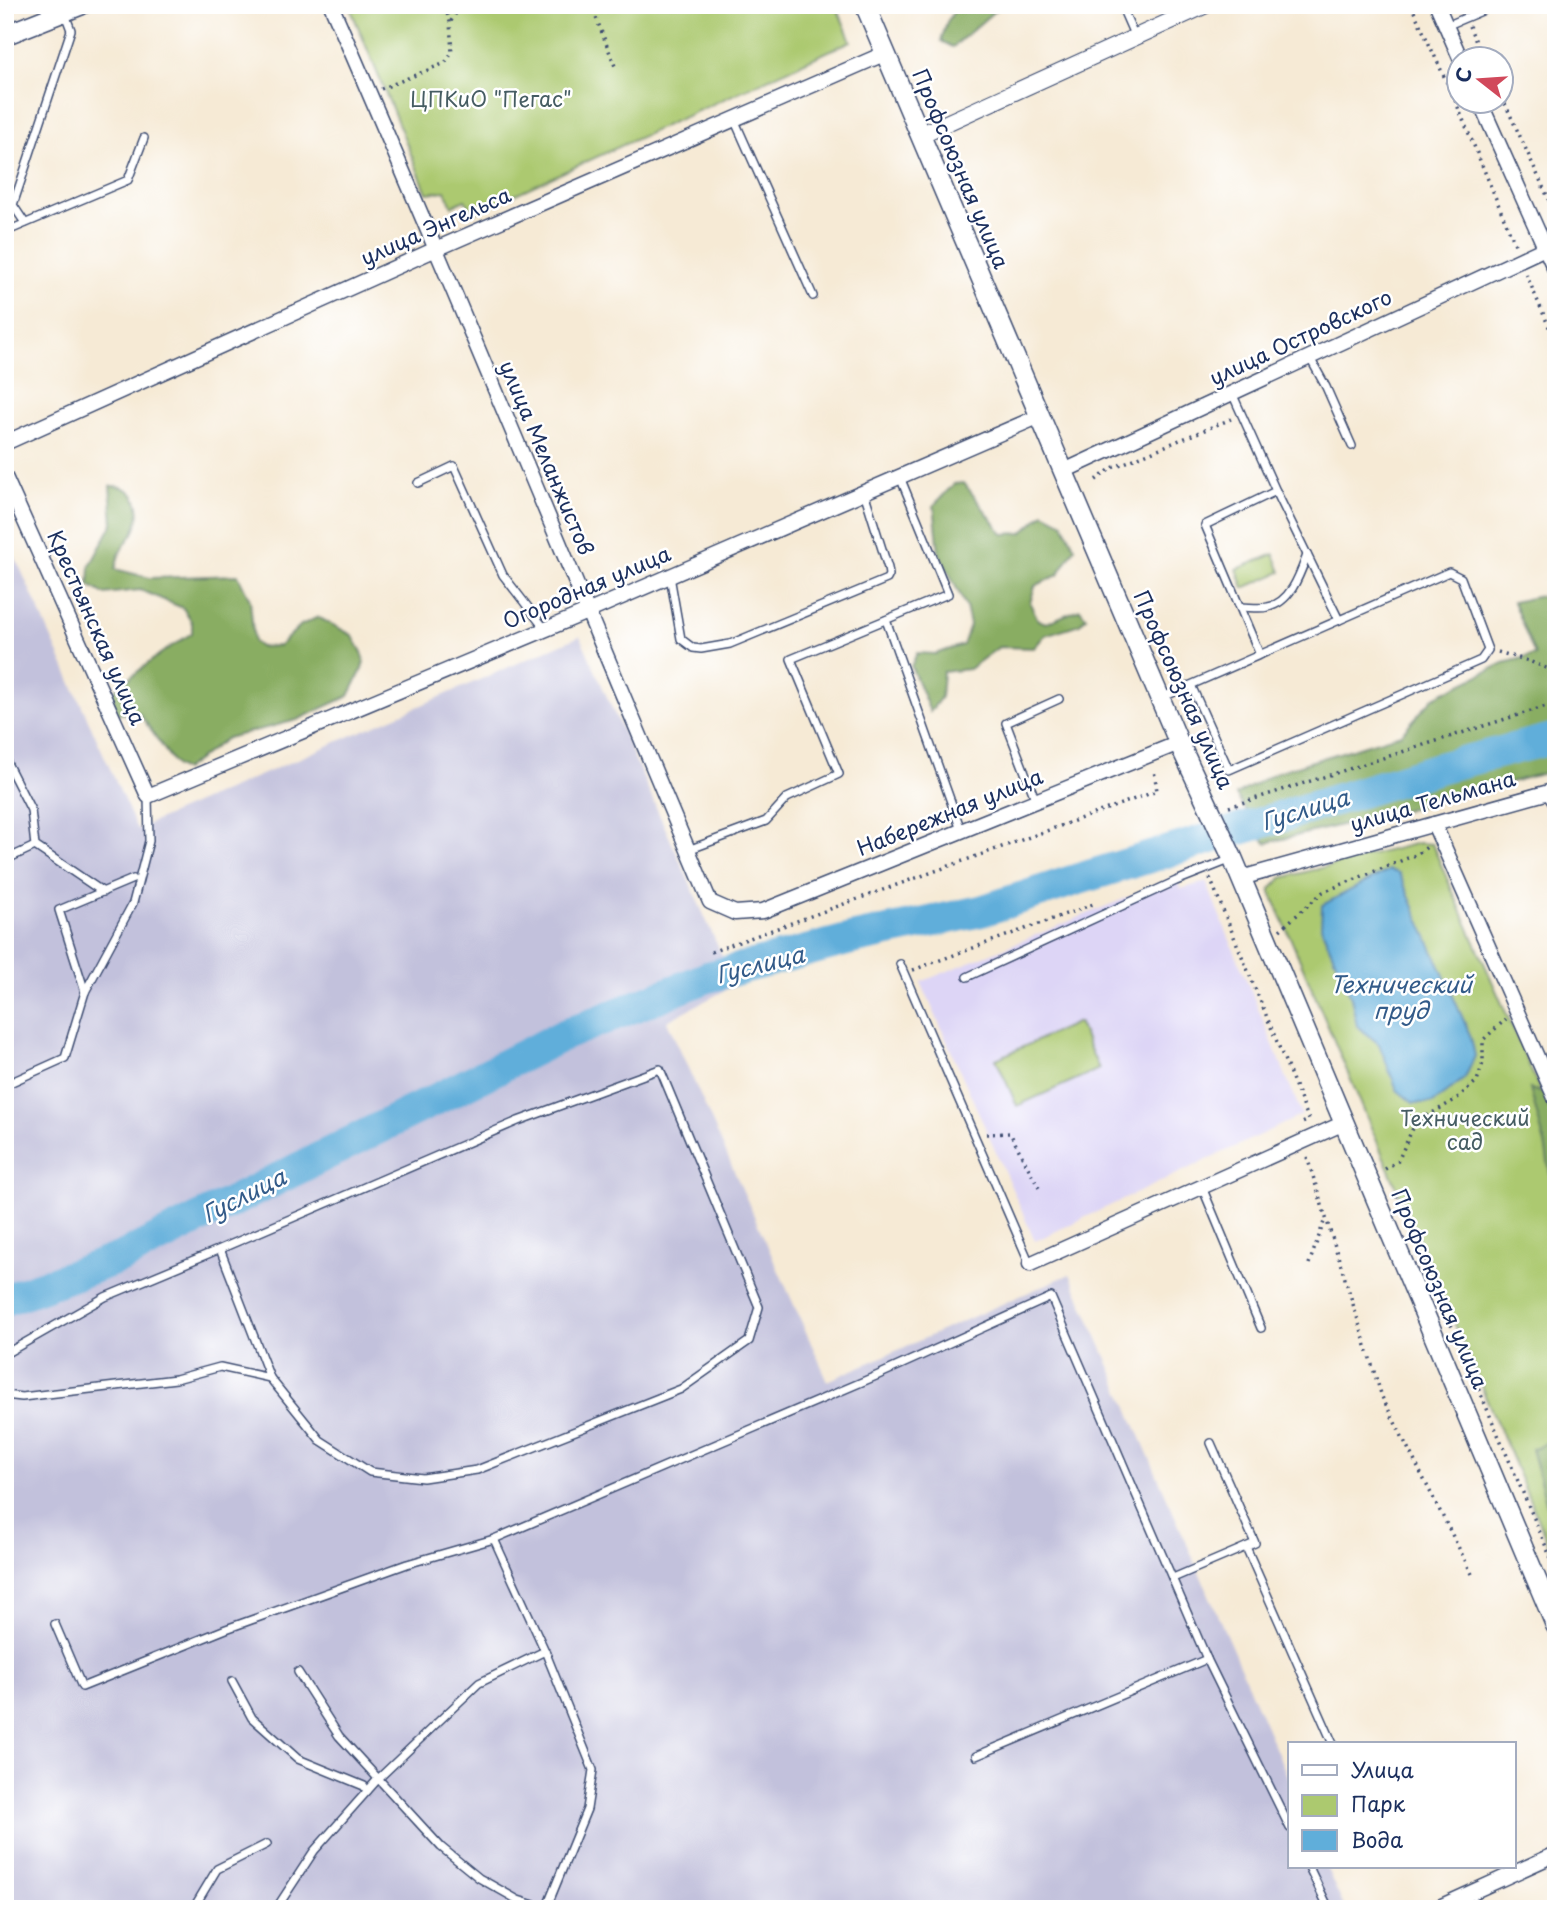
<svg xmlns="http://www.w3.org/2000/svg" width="1561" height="1914" viewBox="0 0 1561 1914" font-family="'Playpen Sans',sans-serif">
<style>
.built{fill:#ddd5f6}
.industrial{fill:#c2c1dc}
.green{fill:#acc96f;stroke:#647c66;stroke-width:2}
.forest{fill:#89ad62;stroke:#526e60;stroke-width:2}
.water{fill:#60aeda;stroke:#3e6e9c;stroke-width:2}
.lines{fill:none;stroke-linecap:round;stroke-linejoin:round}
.river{stroke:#60aeda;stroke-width:32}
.service-casing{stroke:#3c4b70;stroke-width:10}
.minor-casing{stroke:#3c4b70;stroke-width:17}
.tertiary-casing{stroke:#3c4b70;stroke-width:18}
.secondary-casing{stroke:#3c4b70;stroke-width:22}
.path{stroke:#3c4b70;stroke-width:3.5;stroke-dasharray:2 5;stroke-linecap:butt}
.service{stroke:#fff;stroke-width:7}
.minor{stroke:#fff;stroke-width:14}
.tertiary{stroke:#fff;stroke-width:16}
.secondary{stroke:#fff;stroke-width:19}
.labels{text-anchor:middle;stroke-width:5;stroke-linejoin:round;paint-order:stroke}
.park-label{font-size:21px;fill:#465d63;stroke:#fff}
.street-label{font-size:21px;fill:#1b2f5e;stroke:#fff}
.water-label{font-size:23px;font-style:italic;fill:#335b89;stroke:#fff}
</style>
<rect width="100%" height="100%" fill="#fff"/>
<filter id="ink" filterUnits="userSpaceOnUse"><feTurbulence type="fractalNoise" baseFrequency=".0143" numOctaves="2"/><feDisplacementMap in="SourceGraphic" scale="14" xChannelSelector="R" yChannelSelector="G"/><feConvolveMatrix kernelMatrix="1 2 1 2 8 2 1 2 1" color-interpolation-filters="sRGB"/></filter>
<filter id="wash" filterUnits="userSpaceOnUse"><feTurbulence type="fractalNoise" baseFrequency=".00686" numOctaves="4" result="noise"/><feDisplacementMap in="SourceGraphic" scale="28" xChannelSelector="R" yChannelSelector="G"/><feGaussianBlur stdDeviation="1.57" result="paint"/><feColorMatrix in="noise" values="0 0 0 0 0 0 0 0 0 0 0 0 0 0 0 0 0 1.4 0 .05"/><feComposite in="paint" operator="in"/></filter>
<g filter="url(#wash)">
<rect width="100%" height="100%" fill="#f6ead5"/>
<polygon class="built" points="1175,878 1181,889 1206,882 1302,1115 1035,1241 921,982"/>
<polygon class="industrial" points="5,534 137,829 580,636 735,985 667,1021 828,1381 1070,1274 1290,1782 1290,1867 1326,1867 1345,1909 5,1909"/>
<g class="green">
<polygon points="349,5 836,5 851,41 474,213 465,200 452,206 445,191 427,193"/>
<polygon points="1274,554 1281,572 1244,588 1237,569"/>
<polygon points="1418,843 1432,844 1556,1127 1556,1562 1270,890 1282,878"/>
<polygon points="1078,1022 1099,1069 1017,1106 996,1059"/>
</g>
<g class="forest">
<polygon points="958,5 999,5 999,7 953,47 941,41 947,22"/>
<polygon points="964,483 1003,534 1022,533 1044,513 1063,523 1075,548 1058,575 1035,586 1030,603 1038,620 1046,623 1080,609 1086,617 1080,624 1045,635 1034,648 999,647 969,669 943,672 941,697 930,712 911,666 917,653 935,654 963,645 970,625 966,607 939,553 934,505 954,484"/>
<path d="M110 486C136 485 144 507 135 529 132 538 123 544 120 553 117 558 117 564 115 569L150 578 238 575 250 600 254 642 260 647 279 646 301 625 318 617 352 635 362 652 364 662 361 672 349 696 297 720 227 738 184 770 176 766 139 713 116 714 112 692 160 654 192 633V623L183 608 140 590 104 594 89 585 90 566 113 523Z"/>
<polygon points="1550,594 1556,608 1556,770 1425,805 1266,843 1236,795 1277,772 1401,734 1434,697 1504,663 1535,655 1513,602"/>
<polygon points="1530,1089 1546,1093 1556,1119 1556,1189 1551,1179 1545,1144"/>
<polygon points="1556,1439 1556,1537 1531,1449"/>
</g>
<polygon class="water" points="1389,870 1399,873 1471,1037 1475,1056 1465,1078 1433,1103 1413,1103 1397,1090 1379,1044 1357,1026 1351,997 1321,927 1322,905"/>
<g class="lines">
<polyline class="river" points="5,1300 122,1257 564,1035 708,977 851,939 981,911 1069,882 1442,767 1556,738"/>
</g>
</g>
<g filter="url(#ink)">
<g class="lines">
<g class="service-casing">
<g id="service">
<polyline points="1121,5 1135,37"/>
<polyline points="1446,26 1496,5"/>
<polyline points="734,119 813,296"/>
<polyline points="25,223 13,205 71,30 65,14"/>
<polyline points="5,232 128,180 144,138"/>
<polyline points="1310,358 1326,387 1352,446"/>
<polyline points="1232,393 1276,491 1205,525 1260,655"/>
<polyline points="418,483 454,466 503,575 545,629"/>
<polyline points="1276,491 1339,620"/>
<polyline points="670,576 681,639 693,648 701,649 730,644 887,579 889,575 888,568 864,492"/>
<path d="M1240 607C1249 607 1260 609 1268 607 1291 602 1300 574 1307 555"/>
<polyline points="886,620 961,830"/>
<path d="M1161 698C1257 656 1353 614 1449 572L1461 578 1488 650 1481 660 1229 770 1191 685"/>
<polyline points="5,759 31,810 35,846 103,892"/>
<polyline points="1546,794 1556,809"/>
<polyline points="1036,801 1006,723 1059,699"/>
<polyline points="688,850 766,821 787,798 839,774 791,659 948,594 900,477"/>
<polyline points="5,860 35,846"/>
<polyline points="900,964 1030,1264"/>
<polyline points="967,977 1176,881 1232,859"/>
<polyline points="85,992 59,910 133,879"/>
<polyline points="5,1085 65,1058 85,992 133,903 149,841 148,796"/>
<polyline points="1202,1187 1261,1328"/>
<polyline points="5,1354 105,1297 220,1249 518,1121 660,1069 759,1307 749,1341 681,1389 477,1470 423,1478 370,1472 320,1440 270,1378 220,1249"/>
<polyline points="5,1395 22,1397 176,1379 220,1367 270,1378"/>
<polyline points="494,1539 545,1651 593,1770 587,1809 546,1909"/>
<polyline points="1246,1547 1333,1744"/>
<polyline points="1173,1578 1255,1543 1211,1443"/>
<polyline points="55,1624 82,1687 226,1629 407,1564 494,1539 876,1376 1051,1297 1207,1659 1290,1828"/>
<polyline points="298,1672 339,1736 441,1847 479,1878 518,1900 547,1909"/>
<polyline points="232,1681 252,1718 298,1759 364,1786 367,1791"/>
<polyline points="976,1756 1207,1659"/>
<polyline points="1309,1867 1329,1909"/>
<polyline points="193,1909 217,1869 267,1844"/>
<polyline points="276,1909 314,1851 378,1779 479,1683 545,1651"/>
</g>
</g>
<g class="minor-casing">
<g id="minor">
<path d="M331 5C461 302 583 603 710 902L735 913 763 911 1179 743"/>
<polyline points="1437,5 1461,60"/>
<polyline points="1480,102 1556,272"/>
<polyline points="5,443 436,249 886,53"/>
<polyline points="1064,471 1556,243"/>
<polyline points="5,477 148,796 587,612 1040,416"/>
<polyline points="1434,824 1556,1100"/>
<polyline points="1241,878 1556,790"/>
<polyline points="1030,1264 1344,1123"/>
<polyline points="1435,1909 1556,1854"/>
</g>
</g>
<g class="tertiary-casing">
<polyline id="tertiary" points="920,135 1206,5"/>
</g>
<g class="secondary-casing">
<g id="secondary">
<polyline points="865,5 1179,743 1233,859 1556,1626"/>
<polyline points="5,35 81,5"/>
</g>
</g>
<g class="path">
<polyline points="591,5 615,66"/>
<polyline points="1411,5 1455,100 1516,247"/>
<polyline points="451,21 461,5"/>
<polyline points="1469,26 1484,60"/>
<polyline points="381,89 445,63 452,53 450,22 444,5"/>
<polyline points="1502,97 1556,215"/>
<polyline points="1526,274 1556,343"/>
<polyline points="1096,480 1112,468 1231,419"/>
<polyline points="1498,652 1529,661 1556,672"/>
<polyline points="1229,807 1556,703"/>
<polyline points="1210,878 1309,1120 1302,1123"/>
<polyline points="1280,930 1323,892 1418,854 1427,847"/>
<polyline points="711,952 1157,791 1154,770"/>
<polyline points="913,970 1096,903"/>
<polyline points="986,1134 1010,1133 1040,1190"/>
<polyline points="1307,1157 1382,1397 1472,1574"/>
<polyline points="1385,1169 1398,1161 1412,1130 1425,1117 1455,1100 1477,1081 1483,1063 1483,1040 1506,1019"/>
<polyline points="1396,1196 1556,1570"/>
<polyline points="1309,1264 1325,1219"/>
</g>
<use href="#service" class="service"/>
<use href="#minor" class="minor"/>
<use href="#tertiary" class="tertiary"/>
<use href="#secondary" class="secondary"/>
</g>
</g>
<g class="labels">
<g class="park-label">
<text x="491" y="107">ЦПКиО "Пегас"</text>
<text x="1465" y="1126">Технический<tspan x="1465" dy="24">сад</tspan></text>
</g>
<g class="street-label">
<text transform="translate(960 169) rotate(67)" y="7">Профсоюзная улица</text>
<text transform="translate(436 227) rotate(-24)" y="7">улица Энгельса</text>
<text transform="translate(1301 338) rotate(-25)" y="7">улица Островского</text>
<text transform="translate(546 458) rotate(67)" y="7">улица Меланжистов</text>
<text transform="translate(587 588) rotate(-23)" y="7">Огородная улица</text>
<text transform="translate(96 628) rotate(66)" y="7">Крестьянская улица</text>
<text transform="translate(1183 690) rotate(66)" y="7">Профсоюзная улица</text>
<text transform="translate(1433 802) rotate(-16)" y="7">улица Тельмана</text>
<text transform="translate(950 813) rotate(-22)" y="7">Набережная улица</text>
<text transform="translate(1439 1289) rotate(67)" y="7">Профсоюзная улица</text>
</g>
<g class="water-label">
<text transform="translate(1305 810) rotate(-17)" y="8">Гуслица</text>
<text transform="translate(760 965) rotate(-14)" y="8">Гуслица</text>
<text x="1401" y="993">Технический<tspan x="1401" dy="26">пруд</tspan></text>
<text transform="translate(244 1196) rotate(-27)" y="8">Гуслица</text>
</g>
</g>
<rect width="1561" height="1914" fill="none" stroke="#fff" stroke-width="28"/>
<rect x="1288" y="1742" width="228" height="126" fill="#ffffff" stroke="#a4acbf" stroke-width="2"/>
<rect x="1302" y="1765" width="35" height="10" fill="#ffffff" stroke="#a4acbf" stroke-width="2"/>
<text x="1351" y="1778" font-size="21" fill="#1b2f5e">Улица</text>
<rect x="1302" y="1795" width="35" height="21" fill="#acc96f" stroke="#a4acbf" stroke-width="2"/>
<text x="1351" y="1812" font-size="21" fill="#1b2f5e">Парк</text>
<rect x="1302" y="1830" width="35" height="21" fill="#60aeda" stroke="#a4acbf" stroke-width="2"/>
<text x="1351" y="1848" font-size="21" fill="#1b2f5e">Вода</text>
<g transform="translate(1480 80) rotate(287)"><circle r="33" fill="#ffffff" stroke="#a4acbf" stroke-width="2"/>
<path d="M0-5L12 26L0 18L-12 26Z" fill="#d1495b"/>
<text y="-10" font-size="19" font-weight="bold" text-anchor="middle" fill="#1b2f5e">С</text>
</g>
</svg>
